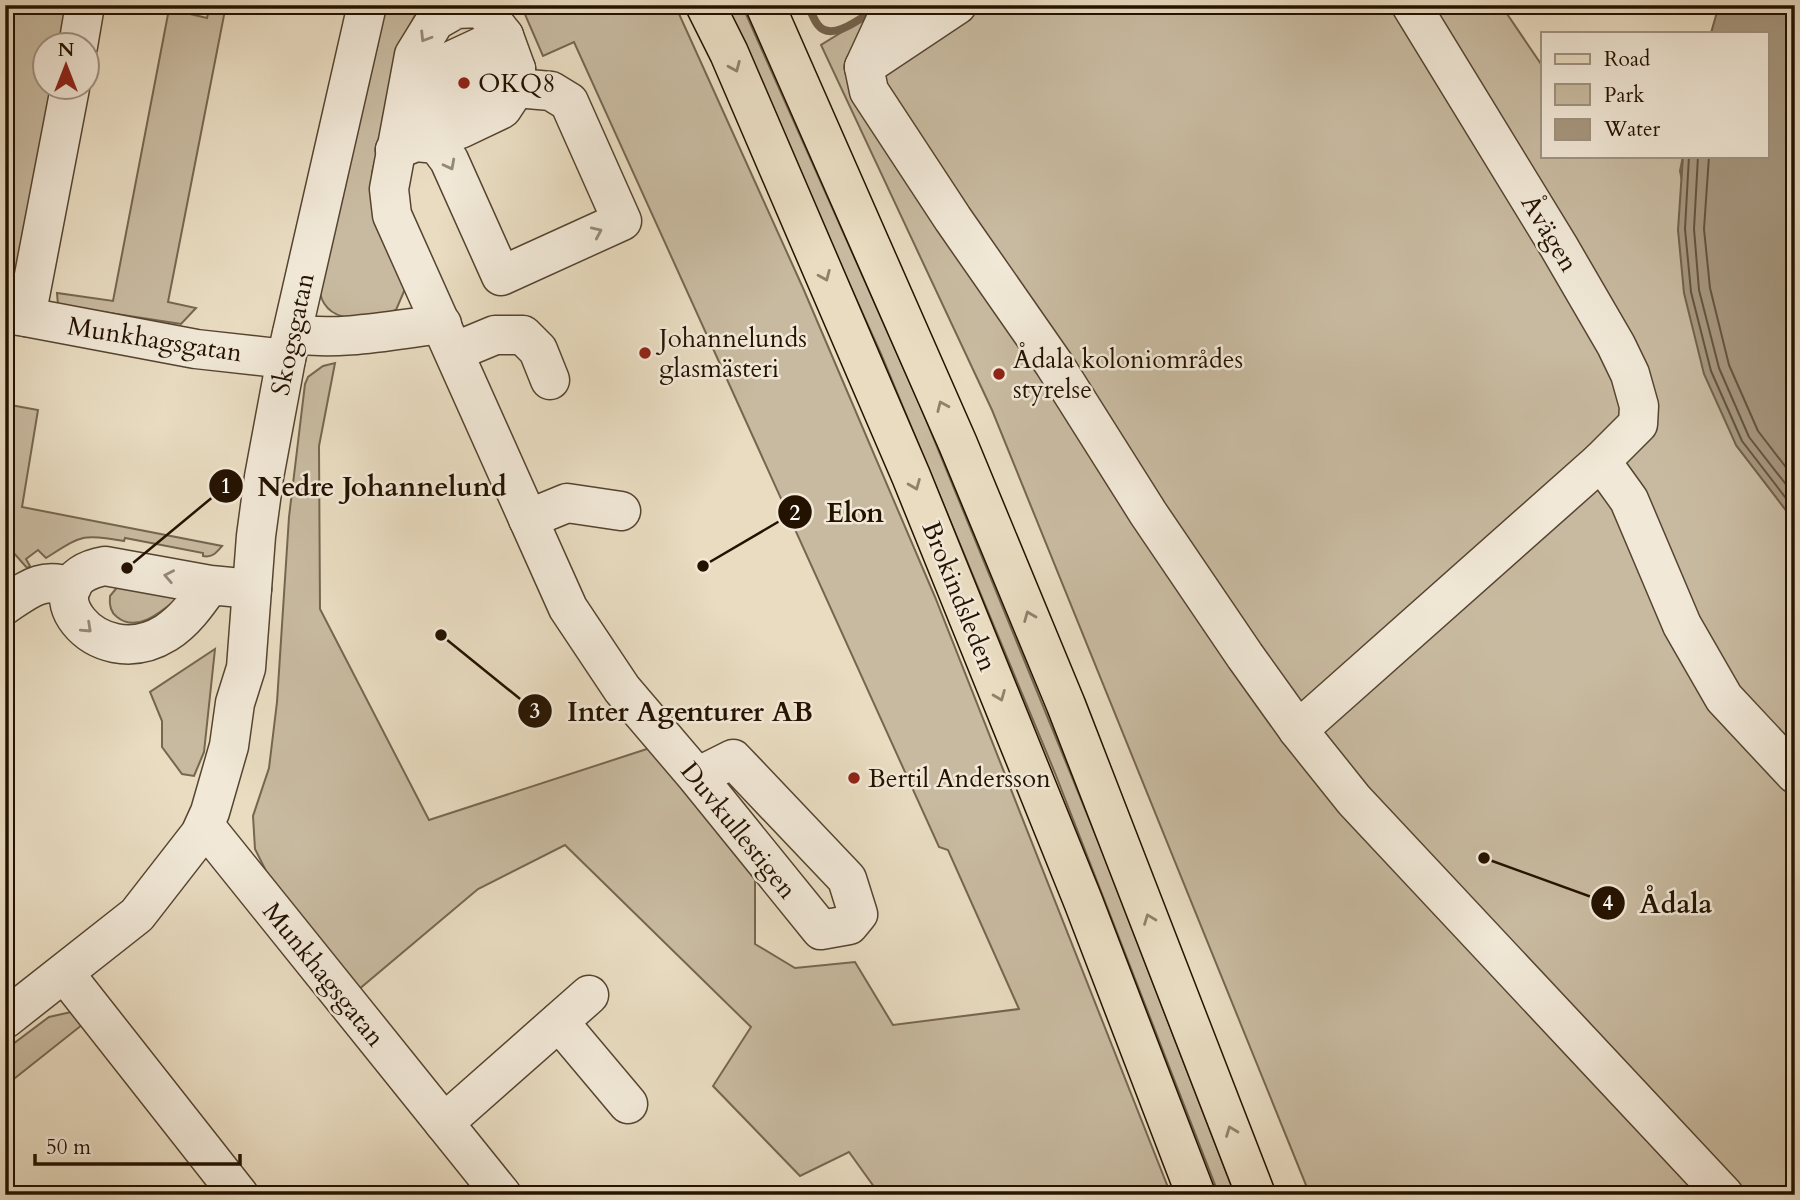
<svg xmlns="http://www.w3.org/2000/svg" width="1800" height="1200" viewBox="0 0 1800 1200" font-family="Cardo,serif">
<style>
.green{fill:#c8baa0;stroke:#766650;stroke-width:2}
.water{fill:#a6977f;stroke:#72624c;stroke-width:2}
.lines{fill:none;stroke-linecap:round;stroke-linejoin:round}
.shore{stroke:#655440;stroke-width:2}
.stream{stroke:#72624c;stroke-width:8}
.minor-casing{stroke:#554430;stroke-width:41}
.major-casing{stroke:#241200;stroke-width:41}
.minor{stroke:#f1e8d7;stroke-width:38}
.major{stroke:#e9dcc1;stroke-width:38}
.oneway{stroke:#958876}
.oneway2{stroke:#90816a}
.poi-dot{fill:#8f2418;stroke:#f1e8d7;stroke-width:2.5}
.labels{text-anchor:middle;stroke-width:5;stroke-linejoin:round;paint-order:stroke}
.poi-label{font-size:26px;fill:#241200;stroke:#f1e8d7;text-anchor:start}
.street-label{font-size:26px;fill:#241200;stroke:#f1e8d7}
.leader{fill:none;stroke:#241200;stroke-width:2.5}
.callout-dot{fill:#241200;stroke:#f1e8d7;stroke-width:2.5}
.mark-label{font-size:21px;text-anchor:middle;font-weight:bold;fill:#fff}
.callout-label{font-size:28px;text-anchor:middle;font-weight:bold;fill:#241200;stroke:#f1e8d7;stroke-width:5;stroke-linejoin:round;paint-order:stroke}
</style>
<rect width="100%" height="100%" fill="#e9dcc1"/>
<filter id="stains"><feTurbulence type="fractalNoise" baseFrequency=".00286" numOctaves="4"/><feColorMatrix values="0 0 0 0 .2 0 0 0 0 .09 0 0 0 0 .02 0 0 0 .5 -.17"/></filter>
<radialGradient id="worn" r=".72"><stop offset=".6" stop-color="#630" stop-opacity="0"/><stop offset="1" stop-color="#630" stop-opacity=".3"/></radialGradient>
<g class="green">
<polygon points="5,5 70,5 62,45 46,46 46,88 54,88 12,308 5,307"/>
<polygon points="210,5 226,5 168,302 196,308 181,324 58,305 57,293 113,301 169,9 207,18"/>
<path d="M386 5H424L419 8 406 32 372 173V193L408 282 396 310C368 321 323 327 319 287Z"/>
<polygon points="516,5 675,5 803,288 935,597 1171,1195 880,1195 849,1152 800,1176 713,1086 751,1027 565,845 478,889 358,990 266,871 255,849 253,816 269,768 277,702 289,517 305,384 308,377 323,366 335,363 319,446 320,609 429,820 650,748 755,879 755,944 795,968 855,962 893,1025 1019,1009 948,850 939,847 574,42 543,56 524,12"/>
<polygon points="723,5 742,5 920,405 1103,853 1235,1195 1219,1195 1055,773 881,354"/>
<polygon points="924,5 1501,5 1543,67 1543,156 1683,156 1680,171 1736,445 1795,522 1795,1195 1310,1195 992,410 821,45 884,6 896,23"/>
<path d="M5 404 38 410 22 507 222 546C216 553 212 558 203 556V553L125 538 124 541C82 533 81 536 46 558L38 550 26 559 30 566 27 568 5 543Z"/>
<path d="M119 585 183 594C166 607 139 635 117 617 110 612 109 605 110 596Z"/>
<polygon points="215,649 204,752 194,776 182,774 162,747 162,721 150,692"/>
<polygon points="71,1012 87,1021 5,1086 5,1050 49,1017"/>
</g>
<polygon class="water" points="1719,5 1795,5 1795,522 1736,445 1704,374 1684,293 1678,230 1683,156 1767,156 1767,33 1711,33"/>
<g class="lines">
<g class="shore">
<polyline points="1689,156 1685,229 1691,292 1711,371 1742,441 1795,510"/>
<polyline points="1698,156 1694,229 1699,290 1719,368 1749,437 1795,496"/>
<polyline points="1709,156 1704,229 1710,288 1729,365 1758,431 1795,479"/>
</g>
<path class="stream" d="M808 5C811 12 814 20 818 25 832 43 862 17 877 8"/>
<g class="minor-casing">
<g id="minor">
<polyline points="901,5 889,13 864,67 869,91 953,219 1054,364 1148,513 1245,656 1298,730 1354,800 1724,1195"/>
<polyline points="1411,5 1559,247 1616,345 1630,374 1639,406 1638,424 1601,461"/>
<polyline points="78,46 85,5"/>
<polyline points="864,67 957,5"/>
<polyline points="423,111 425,91 433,69 504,36"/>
<polyline points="423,117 516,69"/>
<polyline points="395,150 423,117 460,129 502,109 516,88 516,69 504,36 482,8 456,9 435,21 414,55 389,189 392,215 568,608 622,689 697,777 821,930 849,925 858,914 847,879 733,759 697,777"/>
<polyline points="395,150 416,142 437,144 449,160 501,276 622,221 569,102 551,91 516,88"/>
<polyline points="5,314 26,317 70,88"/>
<polyline points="26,317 196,349 286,359"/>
<path d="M292 334C342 341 392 330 442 324"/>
<polyline points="454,352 495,335 523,335 538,350 550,380"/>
<polyline points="528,519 567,503 621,511"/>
<path d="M210 585C198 602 185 621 166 633 95 677 24 580 105 566L210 585 252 589"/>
<path d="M5 605C30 588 42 577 72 587"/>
<polyline points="1298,730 1601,461 1629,500 1682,625 1724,698 1795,774"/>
<polyline points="205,826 502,1195"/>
<polyline points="65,974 239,1195"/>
<polyline points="5,1019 137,915 200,834 210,812 229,746 235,703 246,668 256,536 264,477 286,359 367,5"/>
<polyline points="559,1022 628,1104"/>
<polyline points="444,1123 589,995"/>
</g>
</g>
<g class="major-casing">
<g id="major">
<polyline points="705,5 729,53 911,476 1083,901 1196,1195"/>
<polyline points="765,5 958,444 1066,705 1256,1195"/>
</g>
</g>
<use href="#minor" class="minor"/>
<use href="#major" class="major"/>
</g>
<defs><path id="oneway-chevron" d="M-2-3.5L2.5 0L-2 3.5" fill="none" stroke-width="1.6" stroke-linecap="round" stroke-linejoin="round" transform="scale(1.75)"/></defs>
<g class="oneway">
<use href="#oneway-chevron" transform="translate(425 37) rotate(122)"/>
<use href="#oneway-chevron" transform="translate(450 165) rotate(62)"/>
<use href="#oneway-chevron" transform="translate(597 232) rotate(-24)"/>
<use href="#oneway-chevron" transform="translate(169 576) rotate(-169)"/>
<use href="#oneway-chevron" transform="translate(87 628) rotate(43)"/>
</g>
<g class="oneway2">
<use href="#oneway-chevron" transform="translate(735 67) rotate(67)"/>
<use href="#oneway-chevron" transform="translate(825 276) rotate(67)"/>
<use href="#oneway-chevron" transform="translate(942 406) rotate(-114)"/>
<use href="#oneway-chevron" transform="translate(915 485) rotate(68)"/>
<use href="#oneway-chevron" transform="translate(1029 616) rotate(-112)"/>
<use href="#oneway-chevron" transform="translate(1000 696) rotate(68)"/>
<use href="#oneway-chevron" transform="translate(1149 919) rotate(-111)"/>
<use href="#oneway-chevron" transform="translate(1231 1131) rotate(-111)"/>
</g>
<g class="poi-dot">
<circle cx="464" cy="83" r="7"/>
<circle cx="645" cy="353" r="7"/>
<circle cx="999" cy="374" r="7"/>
<circle cx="854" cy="778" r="7"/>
</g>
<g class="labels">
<g class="poi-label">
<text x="478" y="92">OKQ8</text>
<text x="659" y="347">Johannelunds<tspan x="659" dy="30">glasmästeri</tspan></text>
<text x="1013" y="368">Ådala koloniområdes<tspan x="1013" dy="30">styrelse</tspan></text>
<text x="868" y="787">Bertil Andersson</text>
</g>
<g class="street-label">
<text transform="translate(1550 233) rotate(59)" y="9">Åvägen</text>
<text transform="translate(292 334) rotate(-78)" y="9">Skogsgatan</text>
<text transform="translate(155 339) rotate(9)" y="9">Munkhagsgatan</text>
<text transform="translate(960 596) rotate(68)" y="9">Brokindsleden</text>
<text transform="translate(739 830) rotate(51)" y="9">Duvkullestigen</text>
<text transform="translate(324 974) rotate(51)" y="9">Munkhagsgatan</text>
</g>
</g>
<path class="leader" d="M127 568L226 486M703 566L795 512M441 635L535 711M1484 858L1608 903"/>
<g class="callout-dot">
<circle cx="127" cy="568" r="7"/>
<circle cx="703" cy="566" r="7"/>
<circle cx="441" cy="635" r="7"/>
<circle cx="1484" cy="858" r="7"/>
<circle cx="226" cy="486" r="18"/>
<circle cx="795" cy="512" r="18"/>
<circle cx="535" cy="711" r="18"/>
<circle cx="1608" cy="903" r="18"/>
</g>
<g class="mark-label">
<text x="226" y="493">1</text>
<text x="795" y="520">2</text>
<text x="535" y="718">3</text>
<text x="1608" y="910">4</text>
</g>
<g class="callout-label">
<text x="382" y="496">Nedre Johannelund</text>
<text x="855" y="522">Elon</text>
<text x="690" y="721">Inter Agenturer AB</text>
<text x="1676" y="913">Ådala</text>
</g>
<rect width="1800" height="1200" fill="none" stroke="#e9dcc1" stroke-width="28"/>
<rect x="7" y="7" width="1786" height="1186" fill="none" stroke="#241200" stroke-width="3.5"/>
<rect x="14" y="14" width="1772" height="1172" fill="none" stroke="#241200" stroke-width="2"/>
<rect x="1541" y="32" width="228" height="126" fill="#f1e8d7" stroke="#9f9281" stroke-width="2"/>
<rect x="1555" y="54" width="35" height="10" fill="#e9dcc1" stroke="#9f9281" stroke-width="2"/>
<text x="1604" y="66" font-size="21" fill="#241200">Road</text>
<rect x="1555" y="84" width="35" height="21" fill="#c8baa0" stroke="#9f9281" stroke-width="2"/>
<text x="1604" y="102" font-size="21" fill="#241200">Park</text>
<rect x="1555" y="119" width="35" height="21" fill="#a6977f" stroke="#9f9281" stroke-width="2"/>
<text x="1604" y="136" font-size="21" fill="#241200">Water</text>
<g transform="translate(66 66)"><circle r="33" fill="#f1e8d7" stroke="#9f9281" stroke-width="2"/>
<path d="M0-5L12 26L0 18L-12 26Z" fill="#8f2418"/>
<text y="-10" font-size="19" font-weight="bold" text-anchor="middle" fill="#241200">N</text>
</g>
<path d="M35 1154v10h205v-10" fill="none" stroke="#241200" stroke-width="3.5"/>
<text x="46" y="1154" font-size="21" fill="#241200" stroke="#f1e8d7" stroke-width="5" paint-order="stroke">50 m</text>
<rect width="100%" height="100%" filter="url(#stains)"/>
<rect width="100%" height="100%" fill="url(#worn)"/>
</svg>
